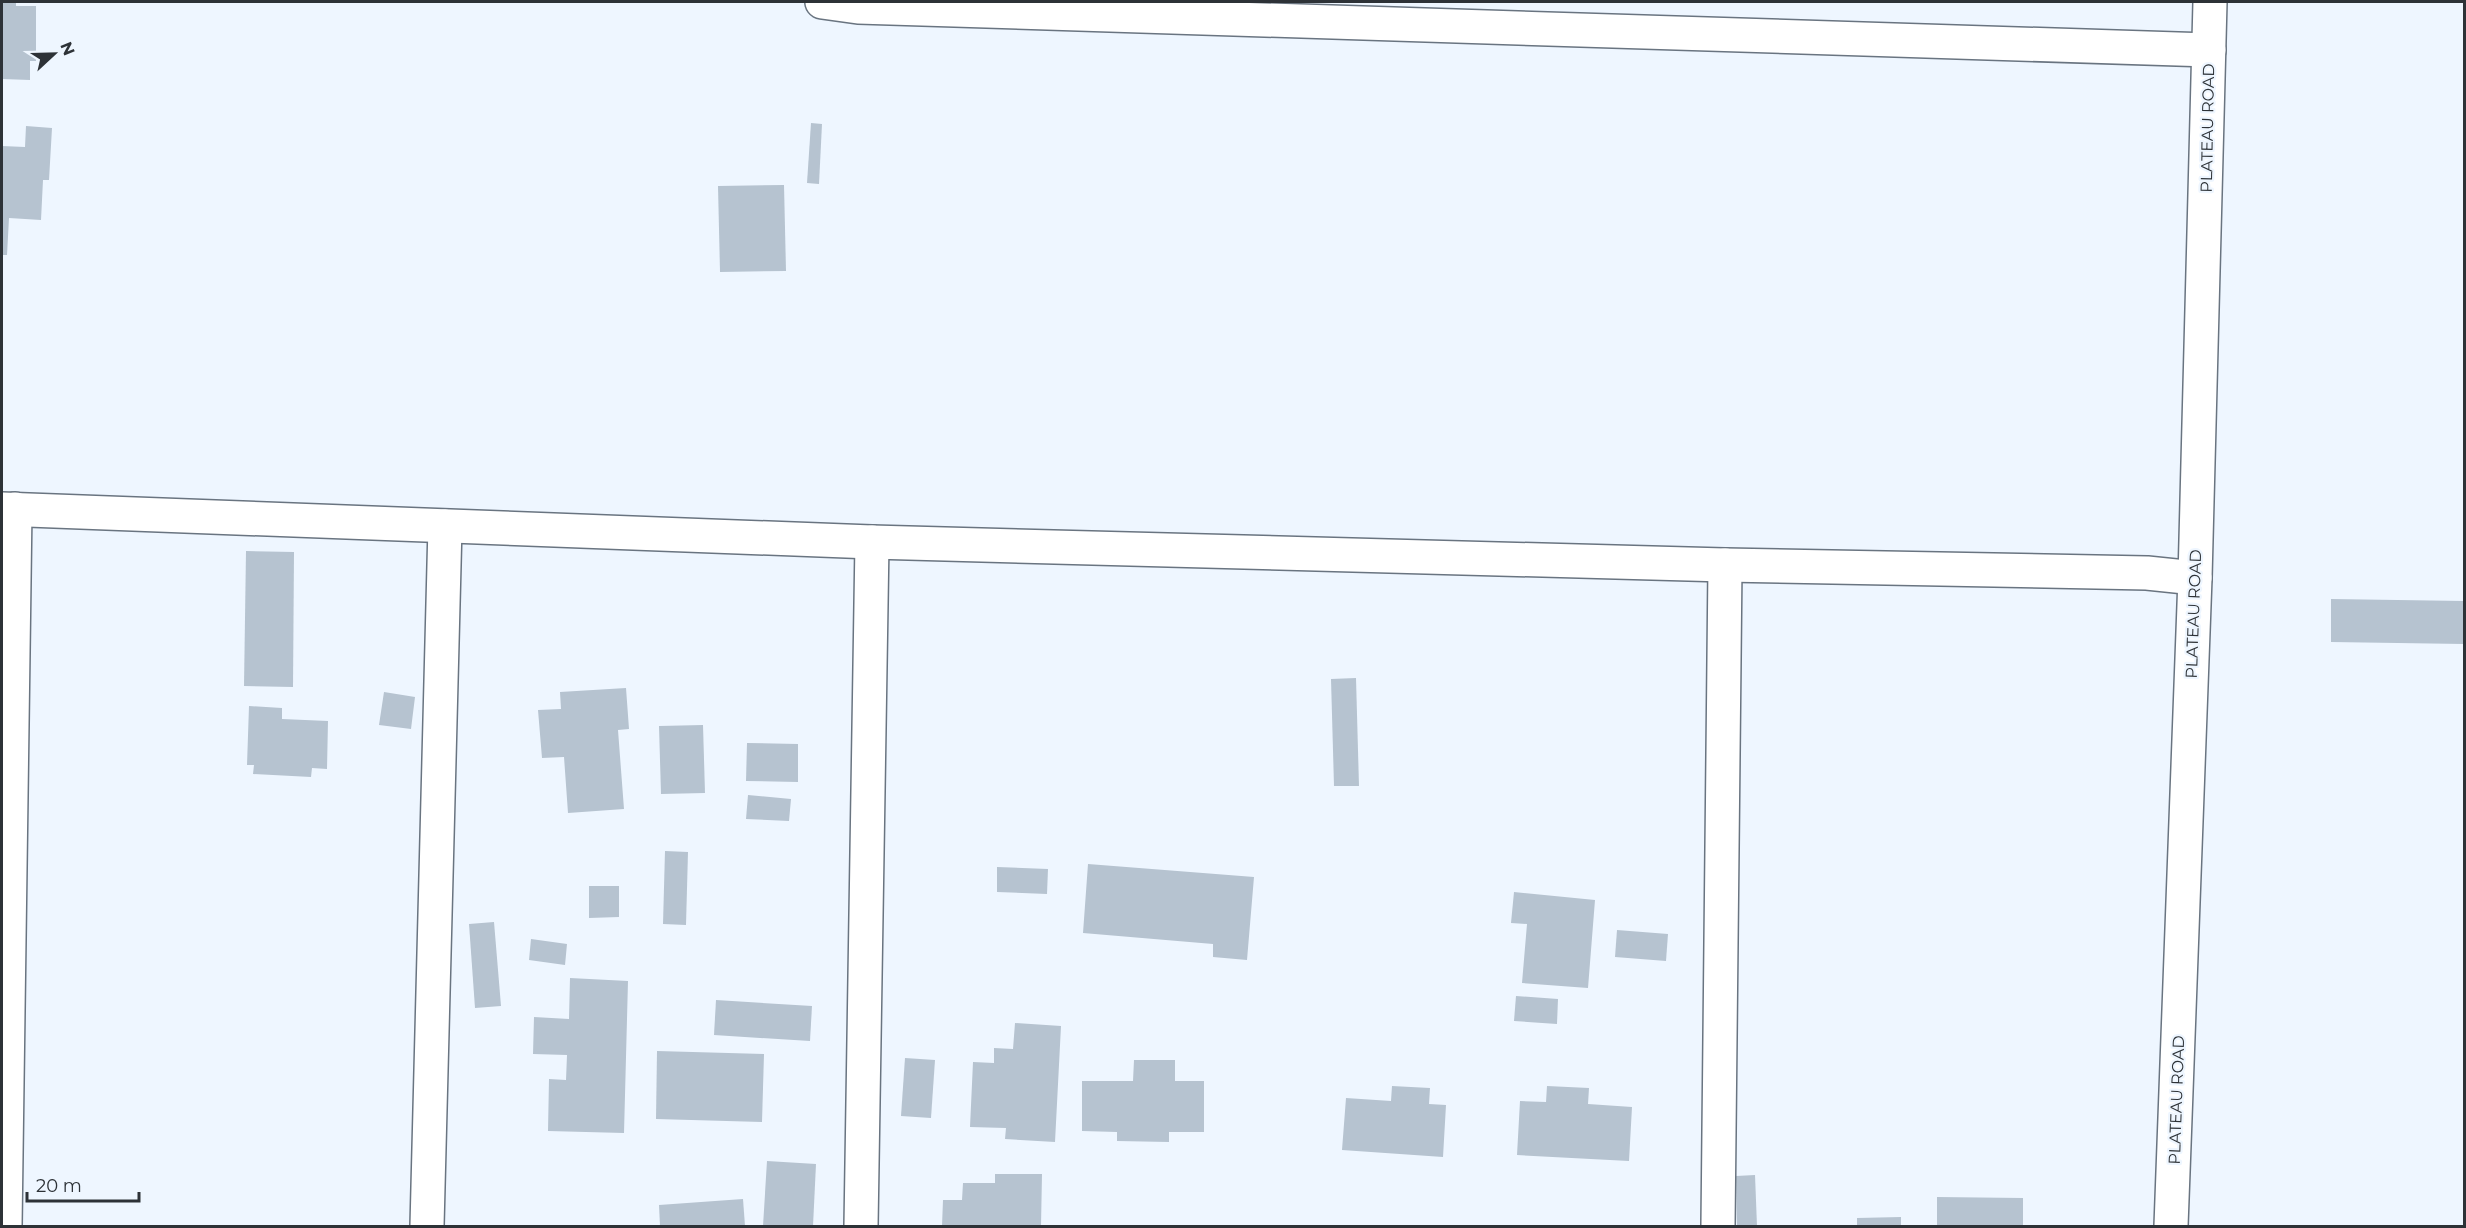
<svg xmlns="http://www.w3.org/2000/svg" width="2466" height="1228" viewBox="0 0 2466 1228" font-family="Montserrat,sans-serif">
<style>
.building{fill:#b6c3d0}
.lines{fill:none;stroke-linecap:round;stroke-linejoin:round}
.street-casing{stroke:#697480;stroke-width:36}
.secondary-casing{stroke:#697480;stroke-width:36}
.street{stroke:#fff;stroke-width:33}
.secondary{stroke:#fff;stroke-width:33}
.labels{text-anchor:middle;stroke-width:4.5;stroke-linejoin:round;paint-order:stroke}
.street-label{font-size:16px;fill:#2d3237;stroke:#eef6ff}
</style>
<rect width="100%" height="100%" fill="#eef6ff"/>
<g class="building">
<polygon points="2,2 16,2 16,6 36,6 36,61 30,61 30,80 2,79"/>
<polygon points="811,123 822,124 819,184 807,183"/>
<polygon points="26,126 52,128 49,180 43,180 41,220 9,218 7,255 2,255 2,146 25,147"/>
<polygon points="784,185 786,271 720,272 718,186"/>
<polygon points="246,551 294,552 293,687 244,686"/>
<polygon points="2331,599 2464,601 2464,644 2331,642"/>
<polygon points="1356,678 1359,786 1334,786 1331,679"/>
<polygon points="626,688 629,729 618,730 624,809 568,813 564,757 542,758 538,710 561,709 560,692"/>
<polygon points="384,692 415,697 411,729 379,725"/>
<polygon points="249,706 282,708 282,719 328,721 327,769 312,768 311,777 253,774 254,765 247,765"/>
<polygon points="703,725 705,793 661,794 659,726"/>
<polygon points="747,743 798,744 798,782 746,781"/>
<polygon points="748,795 791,799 789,821 746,819"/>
<polygon points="665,851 688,852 686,925 663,924"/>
<polygon points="1088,864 1254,877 1247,960 1213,957 1213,944 1083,933"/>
<polygon points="997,867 1048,869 1047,894 997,892"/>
<polygon points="589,886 619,886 619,917 589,918"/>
<polygon points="1514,892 1595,900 1588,988 1522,983 1527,924 1511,923"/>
<polygon points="494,922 501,1006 475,1008 469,924"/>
<polygon points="1617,930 1668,934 1666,961 1615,957"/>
<polygon points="531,939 567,944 565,965 529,960"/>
<polygon points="570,978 628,981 624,1133 548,1131 549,1079 566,1080 567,1055 533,1054 534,1017 569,1019"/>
<polygon points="1516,996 1558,999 1557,1024 1514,1021"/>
<polygon points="716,1000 812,1006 810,1041 714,1035"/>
<polygon points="1015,1023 1061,1026 1055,1142 1005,1139 1006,1128 970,1127 973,1062 994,1063 994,1048 1013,1049"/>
<polygon points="657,1051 764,1054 762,1122 656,1119"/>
<polygon points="905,1058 935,1060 931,1118 901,1116"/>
<polygon points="1134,1060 1175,1060 1175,1081 1204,1081 1204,1132 1169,1132 1169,1142 1117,1141 1117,1132 1082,1131 1082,1081 1133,1081"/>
<polygon points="1392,1086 1430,1088 1429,1104 1446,1105 1443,1157 1342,1150 1346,1098 1391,1101"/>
<polygon points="1547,1086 1589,1088 1588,1104 1632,1107 1629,1161 1517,1155 1520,1101 1546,1102"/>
<polygon points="767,1161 816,1164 813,1226 763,1226"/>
<polygon points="995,1174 1042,1174 1041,1226 942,1226 943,1200 962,1200 963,1183 995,1183"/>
<polygon points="1755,1175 1757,1226 1737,1226 1736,1176"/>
<polygon points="1937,1197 2023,1198 2023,1226 1937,1226"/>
<polygon points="743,1199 745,1226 660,1226 659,1205"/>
<polygon points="1901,1217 1901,1226 1857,1226 1857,1218"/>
</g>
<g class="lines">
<g class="street-casing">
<g id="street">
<polyline points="822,2 858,7 2209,50"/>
<polyline points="2,509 872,542 1725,565 2147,573 2195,578"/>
<polyline points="5,1226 15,509"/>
<polyline points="427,1226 445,526"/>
<polyline points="861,1226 872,542"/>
<polyline points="1718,1226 1725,565"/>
</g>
</g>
<g class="secondary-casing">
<polyline id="secondary" points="2171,1226 2195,578 2210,2"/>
</g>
<use href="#street" class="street"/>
<use href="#secondary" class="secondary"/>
</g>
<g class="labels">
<g class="street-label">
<text transform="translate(2207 128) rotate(-89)" y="6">PLATEAU ROAD</text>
<text transform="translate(2193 614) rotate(-88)" y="6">PLATEAU ROAD</text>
<text transform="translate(2176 1100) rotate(-88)" y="6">PLATEAU ROAD</text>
</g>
</g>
<rect width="2466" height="1228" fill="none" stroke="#2d3237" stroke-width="6"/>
<g transform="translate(54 54) rotate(68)" stroke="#eef6ff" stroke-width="4.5" paint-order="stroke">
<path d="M0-4.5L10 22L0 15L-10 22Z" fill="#2d3237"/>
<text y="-9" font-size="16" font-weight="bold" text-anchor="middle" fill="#2d3237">N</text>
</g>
<path d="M27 1192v9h112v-9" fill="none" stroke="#2d3237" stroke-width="3"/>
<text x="36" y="1192" font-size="18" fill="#2d3237" stroke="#eef6ff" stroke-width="4.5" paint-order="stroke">20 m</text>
</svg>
